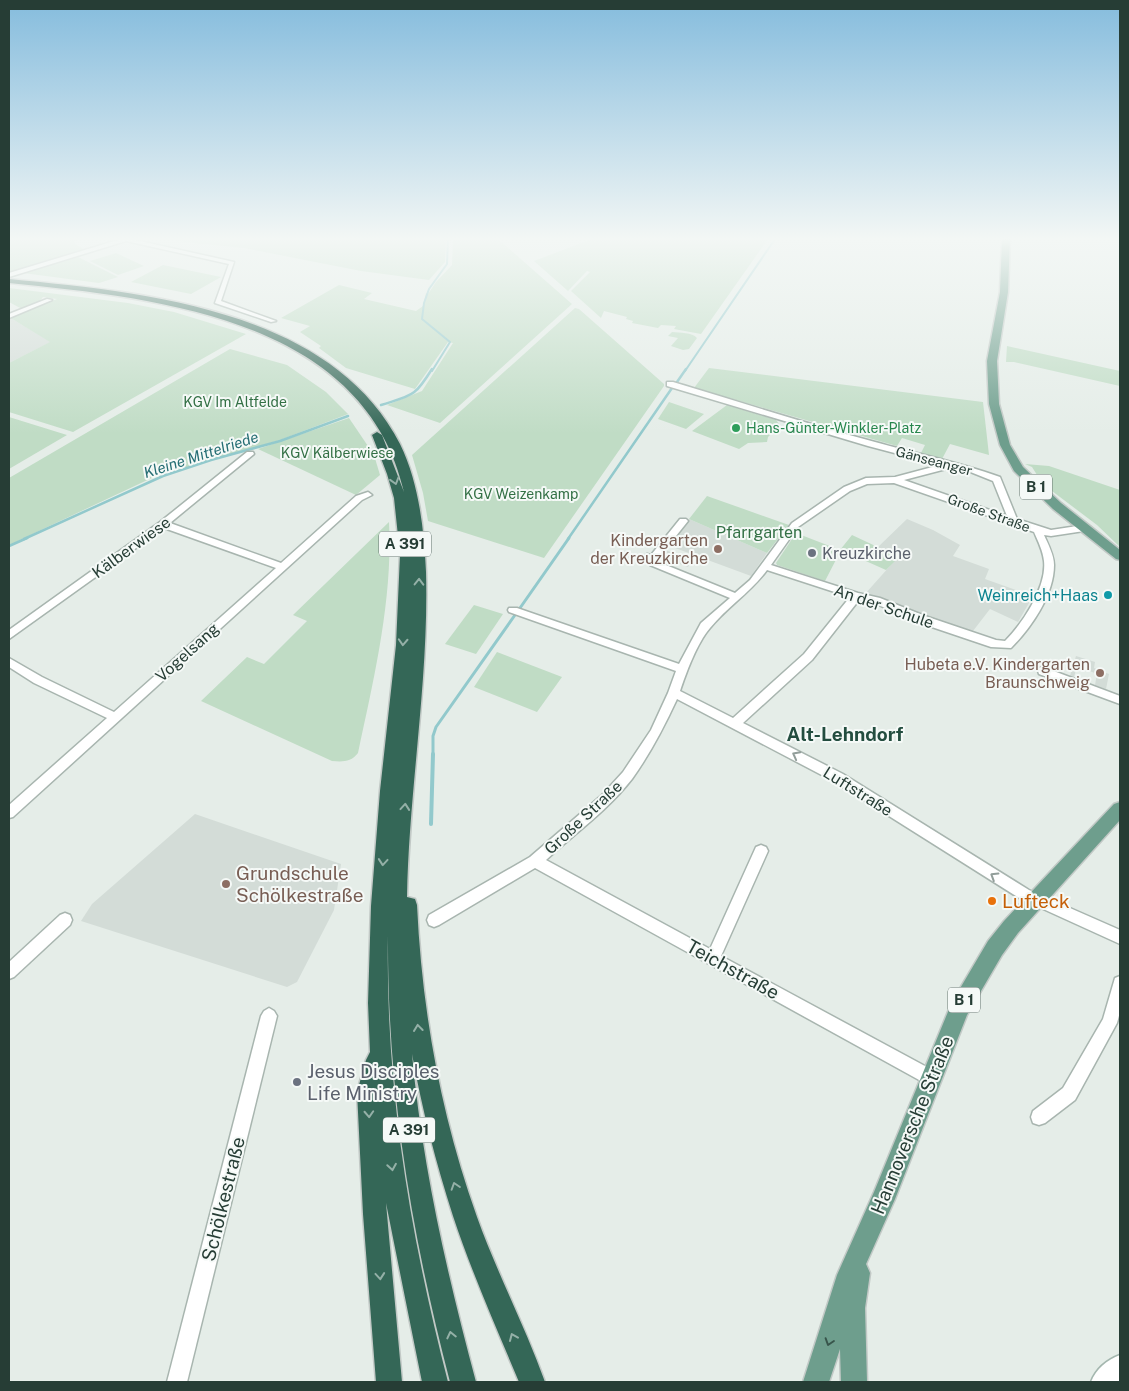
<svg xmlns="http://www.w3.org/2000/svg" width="1129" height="1391" viewBox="0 0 1129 1391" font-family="'Public Sans',sans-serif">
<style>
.built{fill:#d3dcd7}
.green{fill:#c0dcc5}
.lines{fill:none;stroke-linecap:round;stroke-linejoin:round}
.stream-far3{stroke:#92c9cc;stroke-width:2}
.stream-far2{stroke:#92c9cc;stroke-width:2.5}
.stream-far1{stroke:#92c9cc;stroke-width:3}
.stream{stroke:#92c9cc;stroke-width:4}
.street-casing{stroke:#a8b5af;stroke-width:3}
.secondary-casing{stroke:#a4b7af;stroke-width:3}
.primary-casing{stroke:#c2c9c6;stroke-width:3}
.highway-casing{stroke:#c2c9c6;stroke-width:3}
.street{fill:#fff;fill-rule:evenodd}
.secondary{fill:#fff;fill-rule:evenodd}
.primary{fill:#6e9e8d;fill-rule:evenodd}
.highway{fill:#346757;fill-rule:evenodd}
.oneway{stroke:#94b0a7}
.oneway2{stroke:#929e9a}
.oneway3{stroke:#38554b}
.leisure-dot{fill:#2e9e5b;stroke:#f5f9f7;stroke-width:2}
.education-dot{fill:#8d6e63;stroke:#f5f9f7;stroke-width:2}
.worship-dot{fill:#6b7280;stroke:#f5f9f7;stroke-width:2}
.culture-dot{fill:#0f9aa8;stroke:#f5f9f7;stroke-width:2}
.food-dot{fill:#e8710a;stroke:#f5f9f7;stroke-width:2}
.labels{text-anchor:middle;stroke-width:4;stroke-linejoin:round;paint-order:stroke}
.far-park-label{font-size:14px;fill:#337045;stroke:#f5f9f7}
.far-leisure-label{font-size:14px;fill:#27864d;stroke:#f5f9f7;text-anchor:start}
.far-street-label{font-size:14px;fill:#263d35;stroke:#f5f9f7}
.far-water-label{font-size:15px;font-style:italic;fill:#256e74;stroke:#f5f9f7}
.shield{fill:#f5f9f7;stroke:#64756f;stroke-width:1}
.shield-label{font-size:15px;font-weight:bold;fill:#263d35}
.park-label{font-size:16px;fill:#337045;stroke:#f5f9f7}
.education-label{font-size:16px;fill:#785e54;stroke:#f5f9f7;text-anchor:end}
.street-label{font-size:16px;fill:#263d35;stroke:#f5f9f7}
.worship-label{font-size:16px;fill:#5b616d;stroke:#f5f9f7;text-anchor:start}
.culture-label{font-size:16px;fill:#0d838f;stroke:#f5f9f7;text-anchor:end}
.quarter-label{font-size:19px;font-weight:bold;fill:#234d3f;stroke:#f5f9f7}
.near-education-label{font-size:19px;fill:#785e54;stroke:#f5f9f7;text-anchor:start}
.near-food-label{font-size:19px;fill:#c56008;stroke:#f5f9f7;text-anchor:start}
.near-street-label{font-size:19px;fill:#263d35;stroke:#f5f9f7}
.near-worship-label{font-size:19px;fill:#5b616d;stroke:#f5f9f7;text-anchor:start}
</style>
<rect width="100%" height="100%" fill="#e5ede8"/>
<g class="built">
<polygon points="9,317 51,342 9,363"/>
<polygon points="689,519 767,553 751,576 667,545"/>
<polygon points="907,519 933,530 960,545 953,556 989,569 985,579 1033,596 1018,622 990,609 973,631 923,616 865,594 898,557 878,547"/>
<polygon points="663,549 692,560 688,567 658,556"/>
<polygon points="1076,656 1095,662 1094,668 1109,674 1106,689 1095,685 1097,674 1077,666 1074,677 1070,676"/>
<polygon points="195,814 341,864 334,910 297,982 287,987 81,921 92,904"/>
</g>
<g class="green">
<polygon points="9,239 79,239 74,241 75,244 85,250 9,273"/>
<polygon points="177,239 446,239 445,262 429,280 361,271 244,248 175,241"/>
<polygon points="453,239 498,239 572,304 440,423 387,405 422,391 453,343 448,342 415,389 346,368 319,348 321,346 300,332 310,326 281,318 339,285 372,293 364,299 416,311 423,306 426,293 428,294 436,282 452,265"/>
<polygon points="592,239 768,239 701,334 674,329 676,326 661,325 658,328 632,323 633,321 626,319 627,317 604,311 601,318 571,291 590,272 587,271 568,291 534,261"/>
<polygon points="116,253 144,266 118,275 90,261"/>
<polygon points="78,257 118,277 99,283 23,273"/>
<polygon points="163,265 221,277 191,294 131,282"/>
<polygon points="9,288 128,303 174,312 246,334 73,432 9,412 9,363 50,342 9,317 57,299 43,297 37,304 22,309 9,302"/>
<polygon points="575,308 579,309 664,384 664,386 544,558 428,521 423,493 412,455"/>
<path d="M672 332C680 333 692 332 697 338L689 349 683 350 671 346 678 338 668 336Z"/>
<polygon points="1007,346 1120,371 1120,386 1014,362 1006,362"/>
<polygon points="230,349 287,365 326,392 348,414 280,440 156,476 9,545 9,478"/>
<polygon points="709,368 983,402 989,455 950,444 942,459 921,453 925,445 902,438 897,446 694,388"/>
<polygon points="669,402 704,414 686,429 658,419"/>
<polygon points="727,405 776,420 780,425 768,437 767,442 748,443 739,449 692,431"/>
<polygon points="9,417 67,435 9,469"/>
<polygon points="349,418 374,455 380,475 356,495 258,449"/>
<polygon points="1025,464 1049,466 1120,490 1120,547 1097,525 1052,491 1039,478 1032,467"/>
<polygon points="707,496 789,525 767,553 689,519"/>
<path d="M389 522C393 599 374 678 358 753 351 762 343 762 332 761L201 701 247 657 264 664 307 621 293 615Z"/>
<polygon points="796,533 840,550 852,535 899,557 886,570 841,550 825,581 777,565 776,563"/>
<polygon points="474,605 503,614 476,654 445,644"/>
<polygon points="497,652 562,677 537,712 474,687"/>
</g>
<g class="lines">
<g class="stream-far3">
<polyline points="432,371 450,342 422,319 424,303 429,289 447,264 448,239"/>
<polyline points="685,371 775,239"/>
</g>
<g class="stream-far2">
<polyline points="677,382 686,369"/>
<path d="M381 405C412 395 414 398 432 369"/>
<polyline points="24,539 163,476 211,460 280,441 348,416"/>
<polyline points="568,539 672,388"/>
</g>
<g class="stream-far1">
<polyline points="9,546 27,538"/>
<polyline points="520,608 569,538"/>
<polyline points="433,755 433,736 436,727 515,615"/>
</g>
<polyline class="stream" points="431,824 433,754"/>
<g class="street-casing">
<g id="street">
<polygon points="121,239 131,239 234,262 221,301 276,321 271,322 215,303 229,264 126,241 9,277 9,273"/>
<polygon points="47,299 52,300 9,318 9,314"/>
<path d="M667 382H673C740 402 807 424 875 442 917 454 959 462 1000 477L1017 519 1051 530 1084 525 1089 528 1084 531 1051 536 1044 535C1048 544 1054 555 1054 565 1054 595 1031 628 1011 648L991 647 917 622 874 603 859 600 812 660 743 723 843 774 1029 890 1120 930V944L1019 898 835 782 677 699C664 727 650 754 632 779 608 810 574 834 546 860L710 949 756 847 761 845 766 847 768 851 721 956 936 1072 938 1078 936 1084 930 1086 535 868 439 925 434 927 429 925 427 920 429 915 530 857 602 795 623 772 651 730 668 693 676 671 509 612 508 610 509 608H517L679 664 701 623 730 598 650 565 642 557 647 554 651 555 680 519H686L688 521 656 561 735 593 750 580 792 523 844 487 866 478 895 477 940 465 868 446 667 386ZM950 468 963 469 993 481 1007 516 904 480ZM894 483 1034 532C1038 541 1043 551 1044 561 1047 587 1022 624 1005 641L996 640 925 616 880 598 858 593 771 565 798 527 850 491 867 484ZM767 570 850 597 804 654 733 718 680 691C686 673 697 643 710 628 727 607 751 592 767 570Z"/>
<polygon points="247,452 253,452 254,454 170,523 281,563 356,496 368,492 372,495 362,500 13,817 9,818 9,805 107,718 34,683 9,667 9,658 42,677 114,712 276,568 164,528 9,639 9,630 160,522"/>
<polygon points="1043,667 1120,696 1120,704 1039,674 1038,671 1039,668"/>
<polygon points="65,913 70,915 72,920 70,925 14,977 9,979 9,962 60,915"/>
<polygon points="1120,976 1120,1012 1117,1023 1075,1100 1045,1123 1039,1125 1033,1123 1031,1117 1033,1111 1063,1088 1103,1019 1115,978"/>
<polygon points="269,1008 274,1011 277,1016 187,1382 167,1382 261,1016 264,1011"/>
</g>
</g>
<g class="secondary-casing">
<path id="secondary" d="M1120 1355V1382H1091C1096 1369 1107 1360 1120 1355Z"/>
</g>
<g class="primary-casing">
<g id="primary">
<polygon points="1002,239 1010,239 1008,292 997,361 999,404 1010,445 1023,467 1061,503 1120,550 1120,560 1116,559 1053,509 1014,471 1000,445 989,404 987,361 1000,292"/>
<polygon points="1120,802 1120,820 1018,933 1002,955 967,1015 895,1199 866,1264 870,1273 865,1308 867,1382 841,1382 840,1349 829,1382 803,1382 837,1275 874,1192 952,1002 988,941 1004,921 1114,804"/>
</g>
</g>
<g class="highway-casing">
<path id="highway" d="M9 279C142 292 331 309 400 444 419 483 424 529 426 572 429 680 409 788 407 897L415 899 417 905C422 1012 441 1116 477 1217 497 1273 525 1326 545 1382H519C496 1327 472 1273 453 1216 436 1163 422 1109 412 1054 422 1165 447 1274 476 1382H450C411 1232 387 1090 388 934 385 1086 410 1235 448 1382H422L386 1203 402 1382H376L363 1214 357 1092 366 1060 370 1052 368 1003 371 906 380 791 396 645 400 555 394 498 387 474 372 435 377 432 382 435 404 492C364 318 156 298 9 283Z"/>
</g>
<use href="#street" class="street"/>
<use href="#secondary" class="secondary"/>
<use href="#primary" class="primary"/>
<use href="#highway" class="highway"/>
</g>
<defs><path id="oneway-chevron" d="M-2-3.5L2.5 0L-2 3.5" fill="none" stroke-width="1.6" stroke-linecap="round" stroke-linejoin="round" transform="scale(1.25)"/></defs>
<g class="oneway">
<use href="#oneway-chevron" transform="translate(395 481) rotate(73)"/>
<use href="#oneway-chevron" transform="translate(419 582) rotate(-89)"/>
<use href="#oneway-chevron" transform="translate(403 642) rotate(93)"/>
<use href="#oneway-chevron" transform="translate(405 807) rotate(-85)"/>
<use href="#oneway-chevron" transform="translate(383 862) rotate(95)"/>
<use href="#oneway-chevron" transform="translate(418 1028) rotate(-97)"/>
<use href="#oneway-chevron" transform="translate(369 1114) rotate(87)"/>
<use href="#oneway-chevron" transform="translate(392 1167) rotate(81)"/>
<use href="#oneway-chevron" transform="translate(455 1186) rotate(-108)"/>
<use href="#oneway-chevron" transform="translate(380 1276) rotate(85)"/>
<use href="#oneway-chevron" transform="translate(451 1335) rotate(-103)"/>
<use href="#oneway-chevron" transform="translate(513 1337) rotate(-113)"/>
</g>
<g class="oneway2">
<use href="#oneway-chevron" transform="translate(796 755) rotate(-152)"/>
<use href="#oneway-chevron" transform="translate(994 876) rotate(-148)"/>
</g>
<use class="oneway3" href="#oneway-chevron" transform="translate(829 1342) rotate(108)"/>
<linearGradient id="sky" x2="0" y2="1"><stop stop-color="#85bcdd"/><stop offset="0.55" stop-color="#f3f7f5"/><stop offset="1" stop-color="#f3f7f5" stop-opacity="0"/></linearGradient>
<rect width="1129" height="434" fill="url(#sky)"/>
<circle class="leisure-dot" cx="736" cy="428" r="5"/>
<g class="education-dot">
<circle cx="718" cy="549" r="5"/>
<circle cx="1100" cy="673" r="5"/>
<circle cx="226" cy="884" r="5"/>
</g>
<g class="worship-dot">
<circle cx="812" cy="553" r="5"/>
<circle cx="297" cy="1082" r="5"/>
</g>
<circle class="culture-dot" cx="1108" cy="595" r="5"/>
<circle class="food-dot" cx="992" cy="901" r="5"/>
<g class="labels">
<g class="far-park-label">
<text x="235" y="407">KGV Im Altfelde</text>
<text x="337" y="458">KGV Kälberwiese</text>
<text x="521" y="499">KGV Weizenkamp</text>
</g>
<g class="far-leisure-label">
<text x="746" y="433">Hans-Günter-Winkler-Platz</text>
</g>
<g class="far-street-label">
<text transform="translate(934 461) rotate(15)" y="5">Gänseanger</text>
<text transform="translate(989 513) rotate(20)" y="5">Große Straße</text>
</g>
<g class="far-water-label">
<text transform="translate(201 455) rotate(-18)" y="5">Kleine Mittelriede</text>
</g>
<g class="shield">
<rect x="1020" y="474.5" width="32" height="25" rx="4"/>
<rect x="379" y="531.5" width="52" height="25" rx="4"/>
<rect x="948" y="987.5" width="32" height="25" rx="4"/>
<rect x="383" y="1117.5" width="52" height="25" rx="4"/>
</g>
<g class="shield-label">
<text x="1036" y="492">B 1</text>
<text x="405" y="549">A 391</text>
<text x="964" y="1005">B 1</text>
<text x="409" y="1135">A 391</text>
</g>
<g class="park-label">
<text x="759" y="538">Pfarrgarten</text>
</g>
<g class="education-label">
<text x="708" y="546">Kindergarten<tspan x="708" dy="18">der Kreuzkirche</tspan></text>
<text x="1090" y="670">Hubeta e.V. Kindergarten<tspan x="1090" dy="18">Braunschweig</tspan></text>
</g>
<g class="street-label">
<text transform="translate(131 547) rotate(-36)" y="6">Kälberwiese</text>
<text transform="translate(884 606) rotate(19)" y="6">An der Schule</text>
<text transform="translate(187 652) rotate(-42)" y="6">Vogelsang</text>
<text transform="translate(858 791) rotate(32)" y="6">Luftstraße</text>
<text transform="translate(583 817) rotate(-43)" y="6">Große Straße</text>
</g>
<g class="worship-label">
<text x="822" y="559">Kreuzkirche</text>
</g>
<g class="culture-label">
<text x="1098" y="601">Weinreich+Haas</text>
</g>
<g class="quarter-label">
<text x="845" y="741">Alt-Lehndorf</text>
</g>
<g class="near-education-label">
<text x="236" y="880">Grundschule<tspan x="236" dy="22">Schölkestraße</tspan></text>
</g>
<g class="near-food-label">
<text x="1002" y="908">Lufteck</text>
</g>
<g class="near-street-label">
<text transform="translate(733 969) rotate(29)" y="7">Teichstraße</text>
<text transform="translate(912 1125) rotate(-68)" y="7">Hannoversche Straße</text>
<text transform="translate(223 1199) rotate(-76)" y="7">Schölkestraße</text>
</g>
<g class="near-worship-label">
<text x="307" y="1078">Jesus Disciples<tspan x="307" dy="22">Life Ministry</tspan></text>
</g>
</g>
<rect width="1129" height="1391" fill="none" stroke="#263d35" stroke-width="20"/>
</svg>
